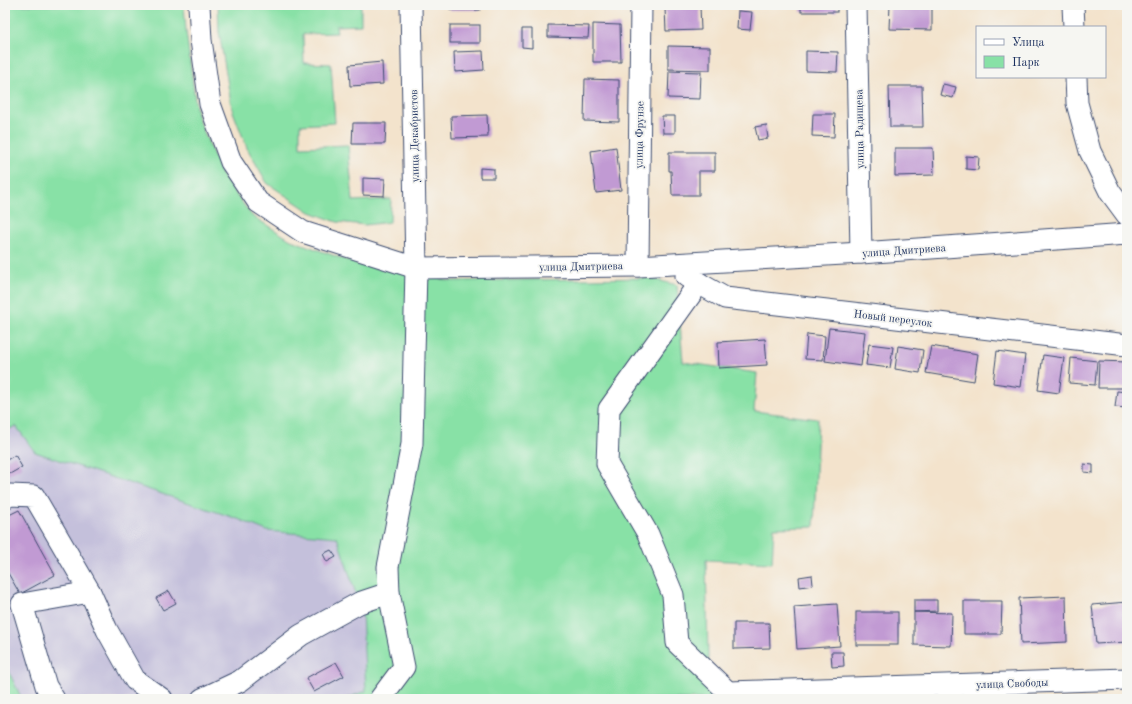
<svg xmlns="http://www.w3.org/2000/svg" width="1132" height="704" viewBox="0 0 1132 704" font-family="'Old Standard TT',serif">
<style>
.industrial{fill:#c4c0db}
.green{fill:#88e1a6;stroke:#528882}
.building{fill:#c19ad3}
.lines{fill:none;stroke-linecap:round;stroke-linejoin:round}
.minor-casing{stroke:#3b4a6e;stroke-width:23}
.minor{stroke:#fff;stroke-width:21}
.labels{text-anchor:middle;stroke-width:3.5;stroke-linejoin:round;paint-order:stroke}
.street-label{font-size:11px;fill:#1b2f5e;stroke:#f6f6f2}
</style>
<rect width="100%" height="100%" fill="#f6f6f2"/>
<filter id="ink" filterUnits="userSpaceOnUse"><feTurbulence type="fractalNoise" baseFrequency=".025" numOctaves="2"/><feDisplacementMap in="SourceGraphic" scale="8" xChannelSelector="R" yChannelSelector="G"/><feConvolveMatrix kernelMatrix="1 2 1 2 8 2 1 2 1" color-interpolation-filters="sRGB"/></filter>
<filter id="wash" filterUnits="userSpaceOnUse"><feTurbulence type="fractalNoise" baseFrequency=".012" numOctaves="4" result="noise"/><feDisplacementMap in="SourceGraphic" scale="16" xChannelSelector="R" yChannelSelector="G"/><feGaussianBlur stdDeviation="0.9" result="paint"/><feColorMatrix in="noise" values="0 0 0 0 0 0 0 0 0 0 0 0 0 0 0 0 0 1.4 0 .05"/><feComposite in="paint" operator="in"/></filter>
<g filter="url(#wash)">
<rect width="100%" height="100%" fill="#f3e3cc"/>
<polygon class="industrial" points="16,426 35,452 238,519 267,531 337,537 362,612 366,691 345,699 22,699 5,664 5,432"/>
<g class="green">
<polygon points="5,5 184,5 186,31 197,115 222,175 252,216 291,240 360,265 452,281 649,278 677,285 683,362 757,373 754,411 818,419 814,527 774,528 772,563 706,560 708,658 719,699 345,699 366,691 362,612 337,537 267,531 238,519 35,452 16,426 5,431"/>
<polygon points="218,5 361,5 361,25 336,26 337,33 303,34 304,63 331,64 335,123 300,125 300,147 348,145 353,201 391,199 390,222 365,225 337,222 310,212 267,183 247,148 232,109 219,32"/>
<polygon points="5,664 22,699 5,699"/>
</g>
<g id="blocks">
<g class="building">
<rect x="450" y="5" width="30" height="5"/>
<rect x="801" y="5" width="36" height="7"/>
<polygon points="890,5 932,5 932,30 889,29"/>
<polygon points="700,7 701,30 666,31 665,9"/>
<polygon points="738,11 752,12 750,30 737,29"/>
<polygon points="593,24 620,25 621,62 593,62"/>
<rect x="450" y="25" width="30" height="18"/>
<polygon points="548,25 589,26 588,38 548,37"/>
<polygon points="522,29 532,29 532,48 522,47"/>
<polygon points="668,46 710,47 710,70 668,69"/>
<polygon points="483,51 484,70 455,72 454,52"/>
<polygon points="806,51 838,52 837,72 806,71"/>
<polygon points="382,62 383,84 350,86 349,65"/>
<polygon points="669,71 701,72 700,99 668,98"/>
<polygon points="585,79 619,80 619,122 584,121"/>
<polygon points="943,84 956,87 953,98 940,95"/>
<polygon points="889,86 922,86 923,127 890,127"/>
<polygon points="813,114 835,114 834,137 812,136"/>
<polygon points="487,115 488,137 452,138 451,116"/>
<polygon points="662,116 675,116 675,133 663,133"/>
<polygon points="353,123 386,123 385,144 352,144"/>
<polygon points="766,125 768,138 758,140 755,127"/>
<polygon points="616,147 621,190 596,193 591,151"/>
<polygon points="895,148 933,148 934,175 895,176"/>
<polygon points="669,152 715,152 715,171 699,171 699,195 672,195 671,171 669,171"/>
<polygon points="966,156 979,157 978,170 966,169"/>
<polygon points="480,168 494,169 494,178 480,178"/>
<polygon points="363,178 385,179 384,196 363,195"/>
<polygon points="829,328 865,332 861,366 825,361"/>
<polygon points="807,334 825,336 823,360 805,359"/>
<polygon points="765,339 767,365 719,368 718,342"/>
<polygon points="869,344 893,347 890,368 866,365"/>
<polygon points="898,346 923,350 920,373 895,369"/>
<polygon points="931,346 978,354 974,381 926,373"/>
<polygon points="997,351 1025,355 1021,387 993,383"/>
<polygon points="1043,355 1064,358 1059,393 1038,390"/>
<polygon points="1071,358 1097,361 1095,385 1069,383"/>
<polygon points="1099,361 1127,362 1127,388 1098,388"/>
<polygon points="1117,391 1127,392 1127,408 1115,407"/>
<polygon points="15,455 22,467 8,475 5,468 5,461"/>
<polygon points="1084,464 1093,465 1093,473 1084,472"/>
<polygon points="19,510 55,575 20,594 5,568 5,517"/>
<polygon points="331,550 336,557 327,562 323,554"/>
<polygon points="812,575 813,585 800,587 799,577"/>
<polygon points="169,591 176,603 163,610 156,598"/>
<polygon points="1066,596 1067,642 1021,644 1019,598"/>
<polygon points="914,600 937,600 937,611 914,612"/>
<polygon points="964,601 1002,601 1001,634 964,634"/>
<polygon points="1127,602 1127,642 1096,644 1092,605"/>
<polygon points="837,604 840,646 797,649 794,607"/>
<rect x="856" y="612" width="42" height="33"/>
<polygon points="914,612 952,613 951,646 914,645"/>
<polygon points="734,623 769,623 770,648 734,649"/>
<polygon points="831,652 843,652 844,666 832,667"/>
<polygon points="336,662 344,676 314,692 306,678"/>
</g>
</g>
</g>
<g filter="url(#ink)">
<use href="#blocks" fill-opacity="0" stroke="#3b4a6e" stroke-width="1"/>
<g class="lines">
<g class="minor-casing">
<g id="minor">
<polyline points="199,5 201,40 210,104 231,162 258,202 303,232 416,268 638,266 861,253 1127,234"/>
<polyline points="856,5 861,253"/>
<polyline points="1073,5 1074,27"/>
<polyline points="1076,77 1077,103 1090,151 1110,192 1127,215"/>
<polyline points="638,266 641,5"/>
<polyline points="686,276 725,298 1127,345"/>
<polyline points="699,283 609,409 607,464 648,534 673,595 677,643 728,692 1127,679"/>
<polyline points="5,498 10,495 34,496 90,592 107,630 135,680 162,699"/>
<polyline points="54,699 46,686 22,604 90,592"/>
<polyline points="202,699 240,681 301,635 359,603 389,593"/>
<polyline points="380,699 404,667 389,593 388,567 412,444 416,268 411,5"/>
</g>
</g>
<use href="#minor" class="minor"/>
</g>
</g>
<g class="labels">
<g class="street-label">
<text transform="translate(859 129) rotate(-91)" y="4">улица Радищева</text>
<text transform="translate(639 135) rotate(-89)" y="4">улица Фрунзе</text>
<text transform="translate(414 136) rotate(-91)" y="4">улица Декабристов</text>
<text transform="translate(904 250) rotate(-4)" y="4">улица Дмитриева</text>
<text transform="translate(581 266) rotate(-1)" y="4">улица Дмитриева</text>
<text transform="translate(893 318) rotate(7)" y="4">Новый переулок</text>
<text transform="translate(1012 683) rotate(-2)" y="4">улица Свободы</text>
</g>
</g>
<rect width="1132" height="704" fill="none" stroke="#f6f6f2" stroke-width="20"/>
<rect x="976" y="26" width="130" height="52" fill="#f6f6f2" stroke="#9ea6b7"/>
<rect x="984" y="39" width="20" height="6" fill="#ffffff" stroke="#9ea6b7"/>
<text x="1012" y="46" font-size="12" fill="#1b2f5e">Улица</text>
<rect x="984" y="56" width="20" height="12" fill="#88e1a6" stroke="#9ea6b7"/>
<text x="1012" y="66" font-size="12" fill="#1b2f5e">Парк</text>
</svg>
